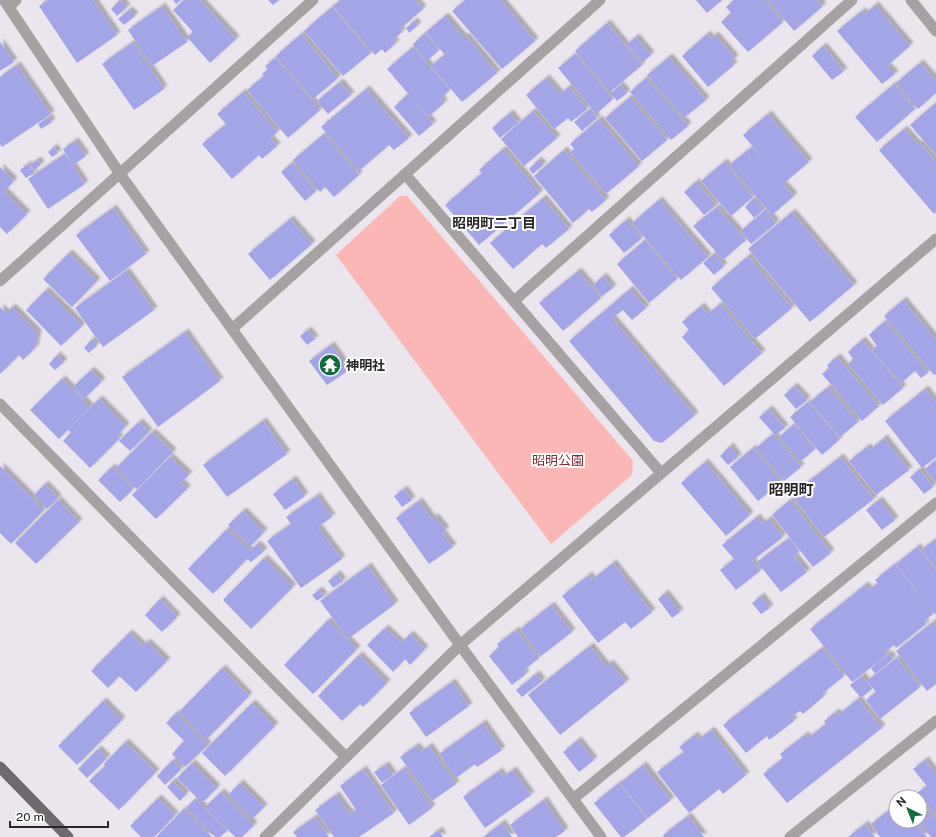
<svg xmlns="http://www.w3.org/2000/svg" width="936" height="837" viewBox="0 0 936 837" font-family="'Public Sans','Noto Sans JP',sans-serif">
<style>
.green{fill:#fbb7b6}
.building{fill:#a4a5e7;filter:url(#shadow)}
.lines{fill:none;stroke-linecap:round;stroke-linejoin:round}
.minor{stroke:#a6a2a4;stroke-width:11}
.primary{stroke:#70686c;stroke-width:11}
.labels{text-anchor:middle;stroke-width:4;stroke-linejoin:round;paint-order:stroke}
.poi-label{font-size:13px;font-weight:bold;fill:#282629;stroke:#fff;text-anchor:start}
.park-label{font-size:13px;fill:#842931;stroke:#fff}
.neighbourhood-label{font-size:14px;font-weight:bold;fill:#282629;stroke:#fff}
.quarter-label{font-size:15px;font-weight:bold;fill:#282629;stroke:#fff}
</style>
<defs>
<filter id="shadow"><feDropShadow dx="3.5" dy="-3.5" stdDeviation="1" flood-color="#0004"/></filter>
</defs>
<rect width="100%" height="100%" fill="#ebe5ee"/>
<polygon class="green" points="400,196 407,196 633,461 632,475 551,544 336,255"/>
<g class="building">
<polygon points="48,0 93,0 117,35 77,63 39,6"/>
<polygon points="120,0 127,7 117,16 111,9"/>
<polygon points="173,0 181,0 176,4"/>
<polygon points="184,0 200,0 236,39 210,63 187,37 193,32 173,10"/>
<polygon points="268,0 279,0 273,5"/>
<polygon points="340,0 415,0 423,9 400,29 402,32 393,40 396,43 385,53 382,49 375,55 333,6"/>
<polygon points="465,0 501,0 535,41 502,69 452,11"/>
<polygon points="696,0 722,0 707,13"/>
<polygon points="734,0 765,0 783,22 748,52 721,22 731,13 726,7"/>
<polygon points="768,0 817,0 823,6 794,31"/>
<polygon points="875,5 910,46 887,66 895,74 882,84 837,31 862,11 865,14"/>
<polygon points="162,6 187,42 152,66 128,30"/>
<polygon points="332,7 371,53 343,76 304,31"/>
<polygon points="129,10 135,16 124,25 118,19"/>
<polygon points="445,16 464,38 466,36 497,73 462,102 431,66 452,48 444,54 426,32"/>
<polygon points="414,21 418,25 409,33 406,28"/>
<polygon points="607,23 642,65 610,92 575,51"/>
<polygon points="425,33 439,50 427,61 413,44"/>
<polygon points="301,34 338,78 313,99 276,56"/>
<polygon points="707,34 711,39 715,35 735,58 731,62 734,65 708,87 682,56"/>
<polygon points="636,37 651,55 643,62 627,44"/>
<polygon points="0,42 14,62 0,71"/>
<polygon points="133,42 164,89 134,110 102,64"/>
<polygon points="823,46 844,71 832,80 812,56"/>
<polygon points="413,47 450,90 441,98 444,103 428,117 387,69"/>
<polygon points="575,54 613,99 596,114 558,68"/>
<polygon points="669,57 706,100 684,118 647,75"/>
<polygon points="275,58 320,110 288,138 247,90 264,76 262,74 268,69 265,66"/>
<polygon points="920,63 936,81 936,93 918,109 896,83"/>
<polygon points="17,65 51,114 2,147 0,144 0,77"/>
<polygon points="546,78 560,94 569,87 587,109 571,122 568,118 554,129 526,95"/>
<polygon points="646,78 688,126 671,140 630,92"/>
<polygon points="340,82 351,95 328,114 317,101"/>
<polygon points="894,84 915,109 877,142 855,117"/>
<polygon points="620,85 627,93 617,101 611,93"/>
<polygon points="366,89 409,138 394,150 389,145 359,171 321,127"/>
<polygon points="243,92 278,132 270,138 277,146 262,159 259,155 232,179 202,144 226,124 217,114"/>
<polygon points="408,94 433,124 419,136 394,107"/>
<polygon points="630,97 667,140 642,161 605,118"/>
<polygon points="936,103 936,155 910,125"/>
<polygon points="590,109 597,118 582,131 574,122"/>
<polygon points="533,111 557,138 524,166 501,139"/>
<polygon points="510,113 518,123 500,138 492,128"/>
<polygon points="768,114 809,162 783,184 794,196 772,215 729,165 752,147 770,167 743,135"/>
<polygon points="49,117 52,122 41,129 38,124"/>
<polygon points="599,119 639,166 606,194 570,152 574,149 570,144"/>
<polygon points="904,129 918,145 920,143 936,162 936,212 934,214 879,150"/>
<polygon points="324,134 359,175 334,197 325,187 320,192 293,160"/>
<polygon points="75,141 86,156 73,165 63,149"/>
<polygon points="54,147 58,153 52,157 48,152"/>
<polygon points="503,149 540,193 479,245 445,205 482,173 479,170"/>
<polygon points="564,150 606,200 592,212 589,209 573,223 534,176"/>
<polygon points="65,154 85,184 48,209 28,179"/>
<polygon points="38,160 41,165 34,170 30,165"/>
<polygon points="538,160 543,165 533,174 529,169"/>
<polygon points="724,162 753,197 731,216 701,181"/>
<polygon points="292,163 316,191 305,201 281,172"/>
<polygon points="28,164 34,173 26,178 20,170"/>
<polygon points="0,167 14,181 4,191 27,214 7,234 0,227"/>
<polygon points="696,182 716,205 704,215 684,192"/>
<polygon points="543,198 569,229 546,248 542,244 513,269 490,243"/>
<polygon points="754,198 764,209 754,218 745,207"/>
<polygon points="659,200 708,257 681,280 632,223"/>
<polygon points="717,207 746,240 723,260 693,226"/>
<polygon points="113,208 146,254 110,281 76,235"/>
<polygon points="765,210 776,223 751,244 741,231"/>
<polygon points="792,212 854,285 810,322 748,249"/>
<polygon points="290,219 312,244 270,280 248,254"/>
<polygon points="626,220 642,238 624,253 609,235"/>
<polygon points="645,240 677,279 649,303 617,264"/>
<polygon points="69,253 97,281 72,307 43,279"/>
<polygon points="714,254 724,266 714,275 703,263"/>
<polygon points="748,256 792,308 755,339 711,288"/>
<polygon points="126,271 154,310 103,347 75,308"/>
<polygon points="578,271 601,298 563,331 539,303"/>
<polygon points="603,276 613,288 602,296 593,285"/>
<polygon points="630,289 646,308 632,320 623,310 612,318 695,415 662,443 654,441 569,341"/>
<polygon points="46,290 82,326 61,346 26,310"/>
<polygon points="903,300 936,340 936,374 934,375 884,316"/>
<polygon points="720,304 762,353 724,386 682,337 689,330 682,322 701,306 708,314"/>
<polygon points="0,307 6,313 12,307 38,333 35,348 23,360 19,355 0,374"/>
<polygon points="885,321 928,373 921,378 915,371 901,383 872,350 877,346 869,335"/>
<polygon points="308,330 315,339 307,345 300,336"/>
<polygon points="185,332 220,381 158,427 122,377"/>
<polygon points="92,339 97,345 89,353 84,348"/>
<polygon points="862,340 903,388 883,405 848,364 853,359 848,352"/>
<polygon points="331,345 349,370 327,385 309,361"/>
<polygon points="57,355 64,362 55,370 49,364"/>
<polygon points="837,357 879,406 862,421 822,374 829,368 827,365"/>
<polygon points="91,370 102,381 84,399 73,387"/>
<polygon points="62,379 90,407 59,439 30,410"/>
<polygon points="794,386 807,400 796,409 784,395"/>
<polygon points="828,387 858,422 840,437 810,402"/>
<polygon points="925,389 936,403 936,457 922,468 885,421"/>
<polygon points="99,399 126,426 117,436 120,438 90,468 63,441 71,432 68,430"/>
<polygon points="808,402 840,439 822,455 790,417"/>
<polygon points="769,409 785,428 775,435 759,417"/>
<polygon points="263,421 287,454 227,497 203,465"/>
<polygon points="139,422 149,432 130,451 119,441"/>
<polygon points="794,424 815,449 800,462 779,437"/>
<polygon points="152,432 173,452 137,489 116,468"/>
<polygon points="773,434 801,467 784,481 756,448"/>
<polygon points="884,438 909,470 876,495 849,461 867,447 870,450"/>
<polygon points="730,446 738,457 728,465 720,456"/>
<polygon points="753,448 781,482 758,501 730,467"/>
<polygon points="170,457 189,475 181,482 187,489 156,519 132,495"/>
<polygon points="840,457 874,499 824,537 791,495"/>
<polygon points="936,460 936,483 925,469"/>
<polygon points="705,462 750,515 726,536 681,483"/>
<polygon points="0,466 44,510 11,544 0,533"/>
<polygon points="112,467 133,489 120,502 98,480"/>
<polygon points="920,469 933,487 924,494 910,477"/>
<polygon points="293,479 305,496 285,510 273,494"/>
<polygon points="45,484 58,498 47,509 34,495"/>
<polygon points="404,489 412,500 402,507 394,496"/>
<polygon points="317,496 332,517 318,527 342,559 301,588 267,541 291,524 286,517"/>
<polygon points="58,500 79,522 36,564 15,543"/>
<polygon points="790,500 831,553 813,567 772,515"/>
<polygon points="879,500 895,520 882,530 866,510"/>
<polygon points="419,501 432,519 435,517 446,530 442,533 453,547 429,564 396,518"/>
<polygon points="243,511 264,532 250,547 228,525"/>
<polygon points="757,517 762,524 769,519 783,537 752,561 760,571 736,590 720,570 734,559 722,545"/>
<polygon points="227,529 250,551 257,544 264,551 251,562 247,559 213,594 188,569"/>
<polygon points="789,538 799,552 794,556 807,572 781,592 757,562"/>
<polygon points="936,539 936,568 921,550"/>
<polygon points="917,547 936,571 936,615 896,564"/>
<polygon points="264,558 293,587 251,629 223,600"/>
<polygon points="613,563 652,612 631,629 625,622 598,643 562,596 589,575 592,580"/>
<polygon points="895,564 934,613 924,621 926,624 896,648 894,645 885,652 887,655 852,682 810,629 865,585 869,590 878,583 875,580"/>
<polygon points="368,566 395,604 348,639 320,601"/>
<polygon points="337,574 343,581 333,588 328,581"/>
<polygon points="319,590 324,596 317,601 312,595"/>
<polygon points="665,593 680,612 672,618 658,599"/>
<polygon points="761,596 770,608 761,614 752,603"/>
<polygon points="160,599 177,617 162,632 145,615"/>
<polygon points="551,605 572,632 541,656 520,629"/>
<polygon points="328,620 357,649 313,694 284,665"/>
<polygon points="933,622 936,627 936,684 927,691 896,651"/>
<polygon points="385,628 401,643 410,634 425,649 410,665 405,659 393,672 367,645"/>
<polygon points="516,630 539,658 523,671 526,674 512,685 489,656 499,647 497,644"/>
<polygon points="129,633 143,646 147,642 167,661 136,692 119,676 108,688 91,671"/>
<polygon points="590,646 606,666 610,663 626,682 560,735 528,695"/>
<polygon points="822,648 844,676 822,694 824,696 803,714 800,711 791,717 794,721 769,740 767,736 746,753 723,725"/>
<polygon points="889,654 893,659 875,674 871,668"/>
<polygon points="359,655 387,683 363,707 360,704 342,721 318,696"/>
<polygon points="897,658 920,687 880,719 866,700 876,692 867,681"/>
<polygon points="222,668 249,696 206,740 179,712"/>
<polygon points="536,674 542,681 522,697 516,690"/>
<polygon points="862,676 872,689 861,698 850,685"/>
<polygon points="452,682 469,706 426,737 409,713"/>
<polygon points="858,699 882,728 787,803 763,774 783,758 780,754 805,735 808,738 826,724 824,721 836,712 838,715"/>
<polygon points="103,701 122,720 77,765 58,746"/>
<polygon points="252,703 275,726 225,776 202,753"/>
<polygon points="176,713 208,745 185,767 172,754 184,741 166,723"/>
<polygon points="483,723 502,750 477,767 475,764 456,778 439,754"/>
<polygon points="711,730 746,775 723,794 719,789 689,813 657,772 684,752 679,747 695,735 698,740"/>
<polygon points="578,740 594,760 579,772 563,752"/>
<polygon points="125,742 156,772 119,810 89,781 105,766 104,764"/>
<polygon points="416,746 421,752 429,746 456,784 432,801 400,757"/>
<polygon points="98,749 107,758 87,778 78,769"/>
<polygon points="173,760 181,769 165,785 157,776"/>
<polygon points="925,760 936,774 936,816 918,792 927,786 913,769"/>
<polygon points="192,763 217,788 202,803 177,778"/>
<polygon points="386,765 393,775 382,783 374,772"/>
<polygon points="643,765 671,800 648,818 620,783"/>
<polygon points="404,768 432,808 409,825 381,785"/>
<polygon points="363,769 394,813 359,837 334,837 315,810 336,795 350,814 356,810 340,786"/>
<polygon points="513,770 531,795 485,828 463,797 499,771 503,777"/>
<polygon points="173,781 186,794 180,801 167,787"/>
<polygon points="240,783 264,807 252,819 228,795"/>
<polygon points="619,783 647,819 624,837 621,837 594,803"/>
<polygon points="221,792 254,825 242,837 235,837 205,807"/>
<polygon points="158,798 175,815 154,837 141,837 130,826"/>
<polygon points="195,799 227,831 220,837 215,837 186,808"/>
<polygon points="544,800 565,831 556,837 518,837 510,825"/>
<polygon points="920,800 936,820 936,837 931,837 918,821 920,821"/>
<polygon points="896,805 896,821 914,821 927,837 880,837 871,824"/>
<polygon points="184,809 212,837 156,837"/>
<polygon points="688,816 704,837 664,837 663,835"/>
<polygon points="315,817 329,837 297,837 293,832"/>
<polygon points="502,823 512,837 483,837"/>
<polygon points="865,824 875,837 848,837"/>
<polygon points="439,830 443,837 429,837"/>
</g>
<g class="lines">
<g class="minor">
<polyline points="4,0 120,174 460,645 601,837"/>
<polyline points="911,0 936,31"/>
<polyline points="9,7 16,0"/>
<polyline points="405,174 661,473"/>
<polyline points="0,281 313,0"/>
<polyline points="514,301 852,0"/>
<polyline points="232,329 600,0"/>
<polyline points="0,404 346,757"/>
<polyline points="573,799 936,503"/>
<polyline points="265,837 460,645 936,239"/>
<polyline points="790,837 936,721"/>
</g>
<polyline class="primary" points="0,767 68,837"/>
</g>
<defs>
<g id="temple-disc" transform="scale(1.15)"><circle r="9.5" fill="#146c3e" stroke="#fff"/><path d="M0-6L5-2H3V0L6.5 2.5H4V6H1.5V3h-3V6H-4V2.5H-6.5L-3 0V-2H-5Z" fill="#fff"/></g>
</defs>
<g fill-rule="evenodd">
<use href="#temple-disc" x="330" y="365"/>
</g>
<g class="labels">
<g class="poi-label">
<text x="346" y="370">神明社</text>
</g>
<g class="park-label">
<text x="558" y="465">昭明公園</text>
</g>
<g class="neighbourhood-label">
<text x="494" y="228">昭明町二丁目</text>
</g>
<g class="quarter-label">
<text x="791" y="495">昭明町</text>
</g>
</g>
<g transform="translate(908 809) rotate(317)"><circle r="19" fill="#ffffff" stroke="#a9a8a9"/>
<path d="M0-3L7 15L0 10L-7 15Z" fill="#146c3e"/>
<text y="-6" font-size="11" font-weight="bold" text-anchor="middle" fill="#282629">N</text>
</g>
<path d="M10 821v6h98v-6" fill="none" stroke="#282629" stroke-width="2"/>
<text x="16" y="821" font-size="12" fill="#282629" stroke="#ffffff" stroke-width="3" paint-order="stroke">20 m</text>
</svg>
